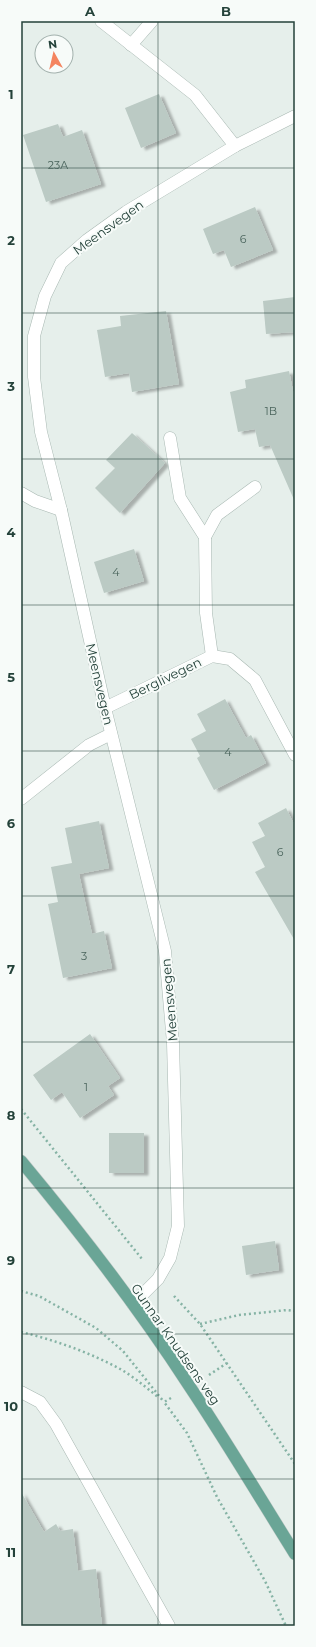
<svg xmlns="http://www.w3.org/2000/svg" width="316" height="1647" viewBox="0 0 316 1647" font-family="Montserrat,sans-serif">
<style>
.building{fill:#bbcac4;filter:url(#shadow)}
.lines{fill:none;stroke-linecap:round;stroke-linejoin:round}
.service-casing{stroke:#a8b8b2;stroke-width:13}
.minor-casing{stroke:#a8b8b2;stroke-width:13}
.tertiary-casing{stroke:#a8b8b2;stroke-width:13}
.primary-casing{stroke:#c2cac8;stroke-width:13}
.path{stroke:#86b3a5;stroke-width:2.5;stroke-dasharray:2 3;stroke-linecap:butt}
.service{stroke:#fff;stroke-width:12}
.minor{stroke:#fff;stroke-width:12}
.tertiary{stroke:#fff;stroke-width:12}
.primary{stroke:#6aa596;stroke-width:12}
.grid{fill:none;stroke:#24423a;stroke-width:1;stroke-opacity:0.55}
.labels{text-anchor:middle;stroke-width:4;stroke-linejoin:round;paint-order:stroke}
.number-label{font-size:11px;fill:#4a645c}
.street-label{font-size:13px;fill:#24423a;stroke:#f7fbf9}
.neatline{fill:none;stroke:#24423a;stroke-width:1.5}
.grid-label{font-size:13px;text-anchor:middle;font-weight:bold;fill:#24423a}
</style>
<defs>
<filter id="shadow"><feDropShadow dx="4.5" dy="2.5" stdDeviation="1" flood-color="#0004"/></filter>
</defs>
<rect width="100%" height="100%" fill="#e6efeb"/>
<g class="building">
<polygon points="159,94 176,133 141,148 125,108"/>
<polygon points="58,124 63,137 82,130 101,184 46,202 23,135"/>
<polygon points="255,207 273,250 231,267 224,250 213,254 203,229"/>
<polygon points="295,297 295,332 266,334 263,301"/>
<polygon points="166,311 179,384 132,392 129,373 105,377 97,330 121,326 120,316"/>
<polygon points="289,371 295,401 295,502 270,445 259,447 255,429 238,432 230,392 246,388 245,380"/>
<polygon points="132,433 165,463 120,513 95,488 115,468 106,460"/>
<polygon points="134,549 144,581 104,593 94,562"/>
<polygon points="225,699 246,738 251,735 266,763 214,790 197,758 200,756 191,739 206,731 197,714"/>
<polygon points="286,808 295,826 295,941 255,872 265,867 252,842 265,836 258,823"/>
<polygon points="99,821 109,868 79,874 92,934 104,931 112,968 63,978 48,904 58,902 51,867 72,863 65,828"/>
<polygon points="90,1034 120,1078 108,1086 114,1095 80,1118 62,1092 51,1100 33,1075"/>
<rect x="109" y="1133" width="35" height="40"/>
<polygon points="275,1241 279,1270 246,1275 242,1246"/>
<polygon points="21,1492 44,1532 56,1524 60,1531 73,1529 78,1571 96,1569 102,1626 21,1626"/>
</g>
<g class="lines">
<g class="service-casing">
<g id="service">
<polyline points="131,45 152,21"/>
<polyline points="170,438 180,498 205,537 206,613 212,656"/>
<polyline points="21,493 35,501 61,510"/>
<polyline points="205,537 217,515 255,487"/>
<polyline points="21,799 89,745 111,734"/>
<polyline points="21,1392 40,1402 56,1424 169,1626"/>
</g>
</g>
<g class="minor-casing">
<g id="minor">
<polyline points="101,21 195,95 235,146"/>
<polyline points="105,708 212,656 230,659 255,680 295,755"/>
</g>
</g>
<g class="tertiary-casing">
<polyline id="tertiary" points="133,1304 158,1279 170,1258 178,1226 173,1043 165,951 105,708 61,510 41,432 34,377 34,336 45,296 61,263 87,240 126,212 235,146 295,116"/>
</g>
<g class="primary-casing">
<path id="primary" d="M21 1161C81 1233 139 1308 190 1387 226 1441 260 1498 295 1554"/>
</g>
<g class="path">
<polyline points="21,1109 142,1259"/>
<polyline points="21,1291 39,1296 96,1328 123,1351 164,1402"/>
<polyline points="174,1296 200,1324 295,1464"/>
<polyline points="200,1324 239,1315 287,1310 295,1311"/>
<path d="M21 1332C55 1340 91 1353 122 1370 135 1378 147 1388 159 1398"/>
<polyline points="209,1375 227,1363"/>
<polyline points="171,1398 164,1402 187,1433 217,1497 265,1581 286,1626"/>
</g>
<use href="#service" class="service"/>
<use href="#minor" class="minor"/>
<use href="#tertiary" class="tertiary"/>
<use href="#primary" class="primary"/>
</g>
<path class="grid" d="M158 21V1626M21 168H295M21 313H295M21 459H295M21 605H295M21 751H295M21 896H295M21 1042H295M21 1188H295M21 1334H295M21 1479H295"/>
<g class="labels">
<g class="number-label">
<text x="58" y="169">23A</text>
<text x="243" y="243">6</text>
<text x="271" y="415">1B</text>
<text x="116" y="576">4</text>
<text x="228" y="756">4</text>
<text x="280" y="856">6</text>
<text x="84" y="960">3</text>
<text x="86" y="1091">1</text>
</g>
<g class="street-label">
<text transform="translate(108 227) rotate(-36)" y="5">Meensvegen</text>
<text transform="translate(165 678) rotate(-26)" y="5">Berglivegen</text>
<text transform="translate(100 684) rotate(77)" y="5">Meensvegen</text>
<text transform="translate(169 1000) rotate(-95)" y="5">Meensvegen</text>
<text transform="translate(176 1344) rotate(55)" y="5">Gunnar Knudsens veg</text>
</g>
</g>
<rect width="316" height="1647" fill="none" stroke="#f7fbf9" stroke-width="44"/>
<g transform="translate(54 54) rotate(352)"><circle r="19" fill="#f7fbf9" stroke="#a3b1ad"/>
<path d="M0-3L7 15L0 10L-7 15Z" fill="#f4845f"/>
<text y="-6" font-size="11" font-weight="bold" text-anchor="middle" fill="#24423a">N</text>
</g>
<rect x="22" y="22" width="272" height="1603" class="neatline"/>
<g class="grid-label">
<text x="90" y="16">A</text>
<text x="226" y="16">B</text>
<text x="11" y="99">1</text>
<text x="11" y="245">2</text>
<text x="11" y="391">3</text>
<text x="11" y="537">4</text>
<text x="11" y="682">5</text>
<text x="11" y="828">6</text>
<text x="11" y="974">7</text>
<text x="11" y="1120">8</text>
<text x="11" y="1265">9</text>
<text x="11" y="1411">10</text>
<text x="11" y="1557">11</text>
</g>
</svg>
